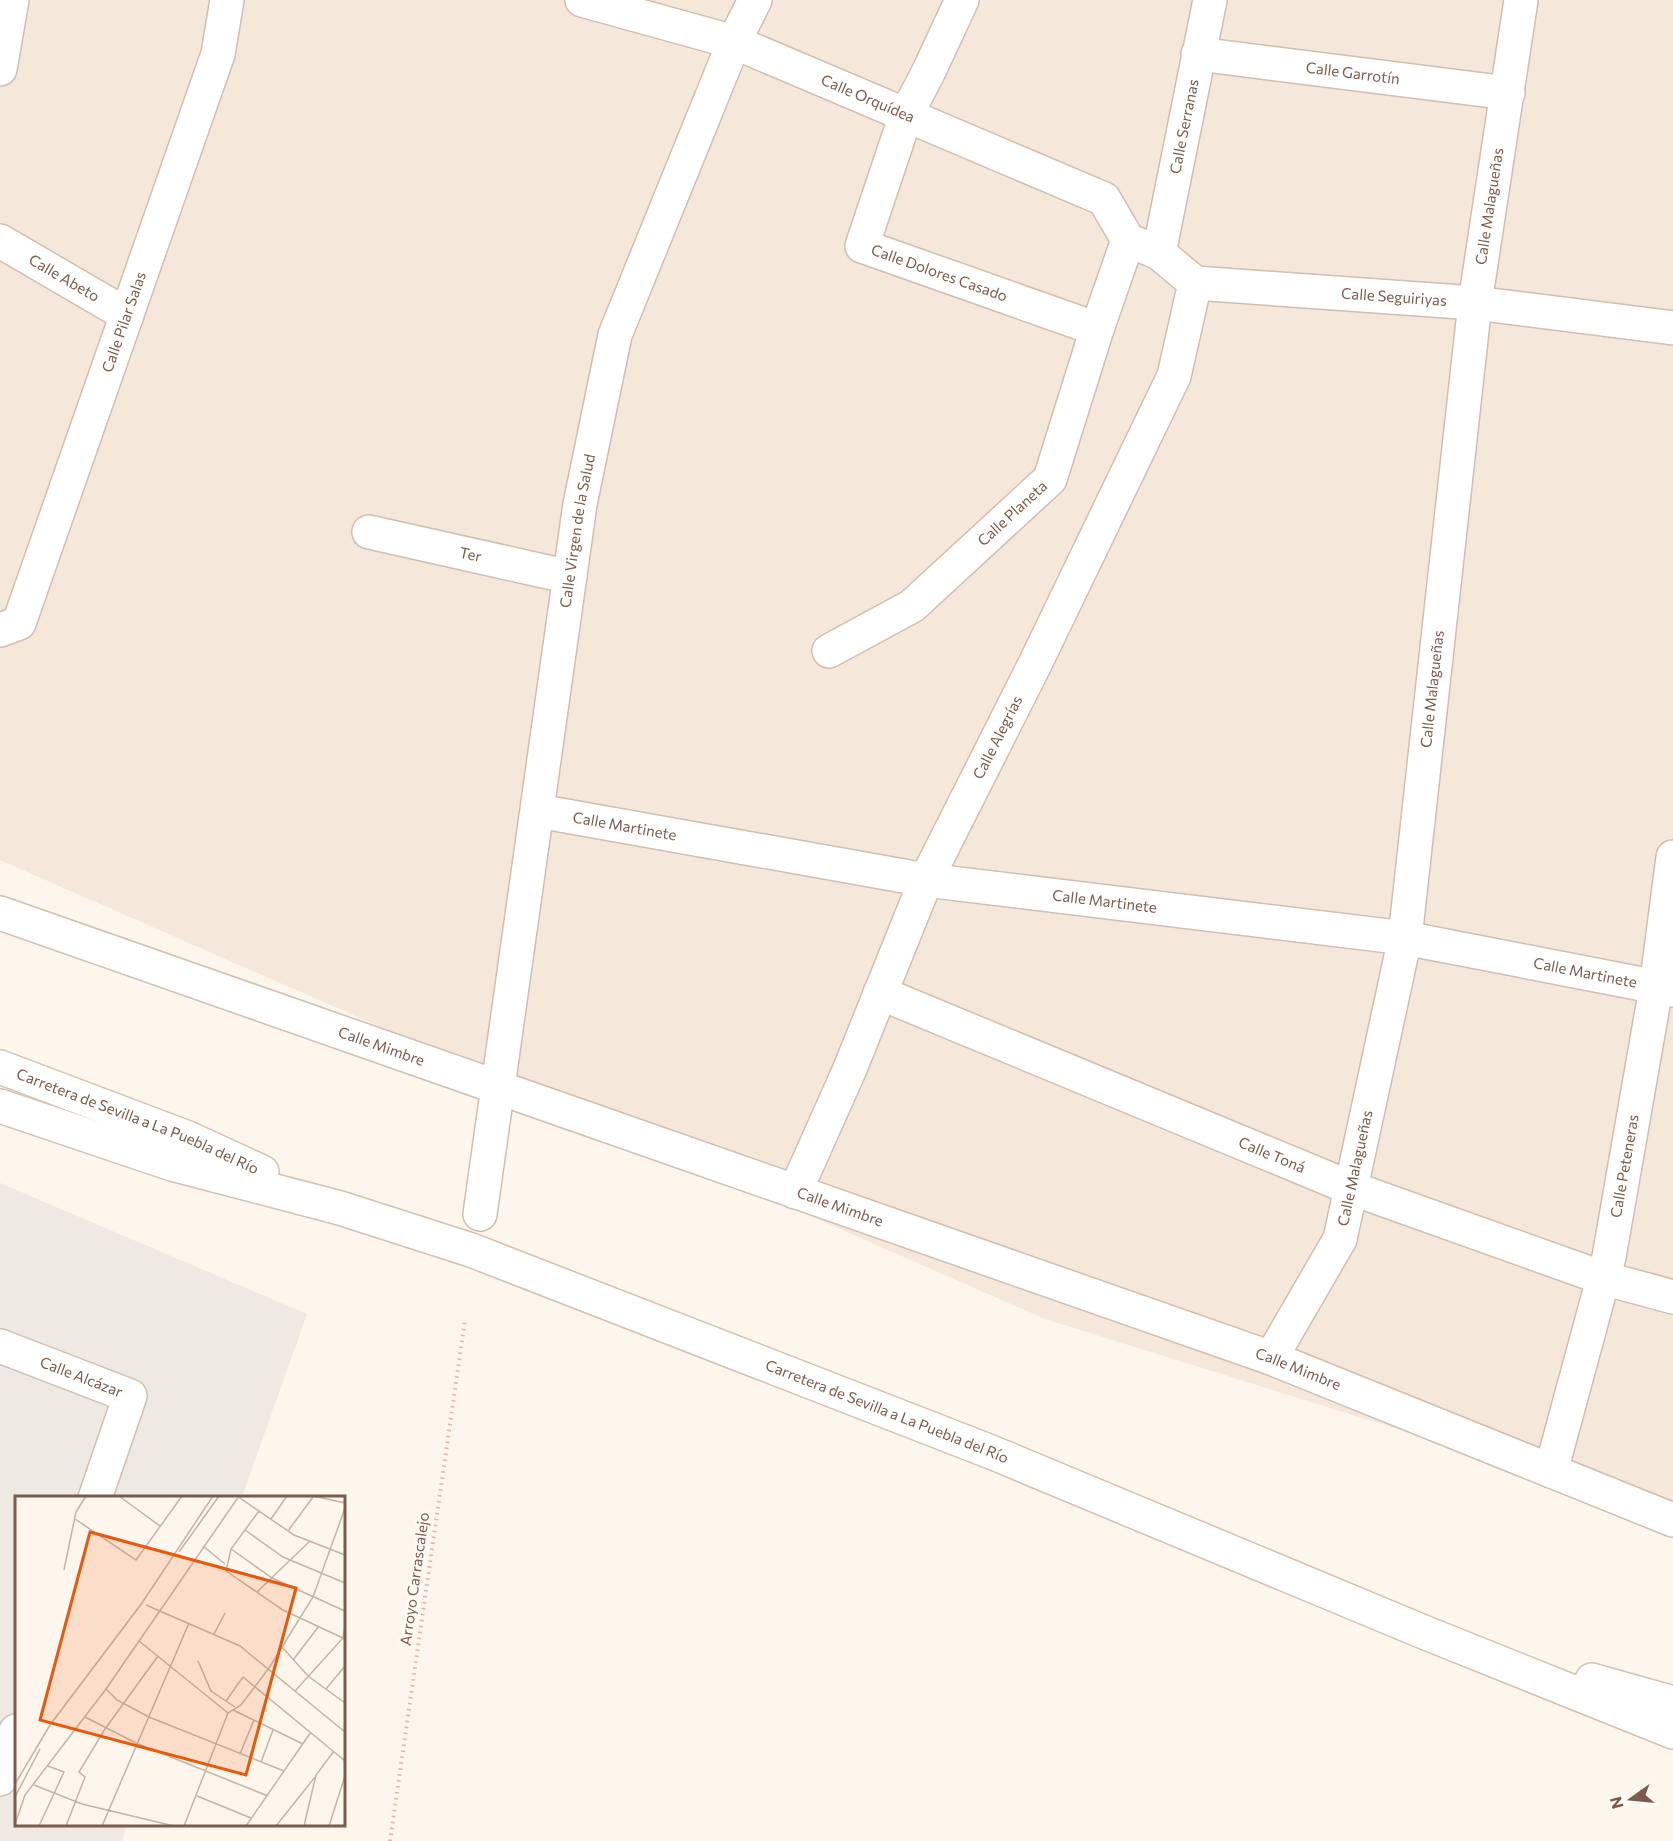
<svg xmlns="http://www.w3.org/2000/svg" width="1673" height="1841" viewBox="0 0 1673 1841" font-family="Commissioner,sans-serif">
<style>
.residential{fill:#f5e8da}
.industrial{fill:#efe9e4}
.lines{fill:none;stroke-linecap:round;stroke-linejoin:round}
.street-casing{stroke:#d1beb0;stroke-width:36}
.secondary-casing{stroke:#d6c0b0;stroke-width:36}
.path{stroke:#d9b8a5;stroke-width:4;stroke-dasharray:1.5 4.5;stroke-linecap:butt}
.street{stroke:#fff;stroke-width:33}
.secondary{stroke:#fff;stroke-width:33}
.labels{text-anchor:middle;stroke-width:6;stroke-linejoin:round;paint-order:stroke}
.street-label{font-size:15px;fill:#7a5c4d;stroke:#fffaf3}
.inset-road{fill:none;stroke:#c5b3a7;stroke-width:1.5}
.view{fill:#e8590c;fill-opacity:0.15;stroke:#e8590c;stroke-width:3}
.inset-edge{fill:none;stroke:#7a5c4d;stroke-width:3}
</style>
<rect width="100%" height="100%" fill="#fdf6ec"/>
<polygon class="residential" points="0,0 1673,0 1673,1515 1045,1319 0,860"/>
<polygon class="industrial" points="0,1183 307,1314 242,1497 16,1498 16,1824 127,1825 122,1841 0,1841"/>
<g class="lines">
<g class="street-casing">
<g id="street">
<path id="s1" d="M582 0 734 42 1104 199 1128 240"/>
<path id="s2" d="M962 0 928 73 906 115 862 246 1097 329"/>
<path id="s3" d="M1198 54 1508 93"/>
<polyline points="0,69 12,0"/>
<path id="s4" d="M1128 240 1159 253 1195 283 1475 303 1673 328"/>
<path id="s5" d="M0 241 127 315"/>
<path id="s6" d="M1159 253 1210 0"/>
<path id="s7" d="M369 532 570 577"/>
<path id="s8" d="M0 630 19 623 218 54 227 0"/>
<path id="s9" d="M829 651 912 606 1050 479 1097 329 1128 240"/>
<path id="s10" d="M538 811 926 880 1405 938 1673 990"/>
<path id="s11" d="M0 913 1271 1358 1673 1520"/>
<path id="s12" d="M880 993 1351 1188 1603 1278 1673 1297"/>
<path id="s13" d="M795 1192 849 1071 926 880 1034 666 1174 376 1195 283"/>
<path id="s14" d="M480 1214 580 504 615 335 734 42 755 0"/>
<path id="s15" d="M0 1346 130 1396 95 1498"/>
<path id="s16" d="M1271 1358 1340 1239 1405 938 1475 303 1521 0"/>
<path id="s17" d="M1551 1471 1609 1257 1656 988 1673 857"/>
<polyline points="0,1779 16,1731"/>
</g>
</g>
<g class="secondary-casing">
<g id="secondary">
<path id="s18" d="M0 1067 188 1138 262 1172"/>
<path id="s19" d="M0 1106 172 1164 340 1208 471 1250 991 1452 1426 1633 1673 1732"/>
<polyline points="1592,1680 1673,1703"/>
</g>
</g>
<polyline class="path" points="390,1841 465,1320"/>
<use href="#street" class="street"/>
<use href="#secondary" class="secondary"/>
</g>
<g class="labels">
<g class="street-label">
<text dy="5" stroke="none"><textPath href="#s3" startOffset="156">Calle Garrotín</textPath></text>
<text dy="5" stroke="none"><textPath href="#s1" startOffset="303">Calle Orquídea</textPath></text>
<text dy="5" stroke="none"><textPath href="#s6" startOffset="129">Calle Serranas</textPath></text>
<text dy="5" stroke="none"><textPath href="#s16" startOffset="1182">Calle Malagueñas</textPath></text>
<text dy="5" stroke="none"><textPath href="#s2" startOffset="348">Calle Dolores Casado</textPath></text>
<text dy="5" stroke="none"><textPath href="#s5" startOffset="74">Calle Abeto</textPath></text>
<text dy="5" stroke="none"><textPath href="#s4" startOffset="280">Calle Seguiriyas</textPath></text>
<text dy="5" stroke="none"><textPath href="#s8" startOffset="339">Calle Pilar Salas</textPath></text>
<text dy="5" stroke="none"><textPath href="#s9" startOffset="231">Calle Planeta</textPath></text>
<text dy="5" stroke="none"><textPath href="#s14" startOffset="690">Calle Virgen de la Salud</textPath></text>
<text dy="5" stroke="none"><textPath href="#s7" startOffset="104">Ter</textPath></text>
<text dy="5" stroke="none"><textPath href="#s16" startOffset="696">Calle Malagueñas</textPath></text>
<text dy="5" stroke="none"><textPath href="#s13" startOffset="498">Calle Alegrías</textPath></text>
<text dy="5" stroke="none"><textPath href="#s10" startOffset="88">Calle Martinete</textPath></text>
<text dy="5" stroke="none"><textPath href="#s10" startOffset="574">Calle Martinete</textPath></text>
<text dy="5" stroke="none"><textPath href="#s10" startOffset="1060">Calle Martinete</textPath></text>
<text dy="5" stroke="none"><textPath href="#s11" startOffset="404">Calle Mimbre</textPath></text>
<text dy="5" stroke="none"><textPath href="#s18" startOffset="148">Carretera de Sevilla a La Puebla del Río</textPath></text>
<text dy="5" stroke="none"><textPath href="#s12" startOffset="424">Calle Toná</textPath></text>
<text dy="5" stroke="none"><textPath href="#s17" startOffset="314">Calle Peteneras</textPath></text>
<text dy="5" stroke="none"><textPath href="#s16" startOffset="210">Calle Malagueñas</textPath></text>
<text dy="5" stroke="none"><textPath href="#s11" startOffset="890">Calle Mimbre</textPath></text>
<text dy="5" stroke="none"><textPath href="#s11" startOffset="1376">Calle Mimbre</textPath></text>
<text dy="5" stroke="none"><textPath href="#s15" startOffset="87">Calle Alcázar</textPath></text>
<text dy="5" stroke="none"><textPath href="#s19" startOffset="939">Carretera de Sevilla a La Puebla del Río</textPath></text>
<text transform="translate(415 1579) rotate(-82)" y="5">Arroyo Carrascalejo</text>
</g>
</g>
<g transform="translate(15 1496)">
<rect width="330" height="330" fill="#fdf6ec"/>
<path class="inset-road" d="M104 0 145 30M222 0 279 39 330 59M298 0 330 7M244 15 216 53 211 75 268 114 330 143M60 23 121 64 167 0M256 23 272 0M230 34 268 61 330 87M273 35 298 1M188 50 210 68M216 53 257 82 330 115M164 56 204 0M49 74 61 16 71 0M242 96 295 45M131 109 225 150 330 236M199 138 210 117M124 145 213 217M267 151 293 180 330 207M278 164 304 130M183 165 196 195 220 211M91 193 102 204 134 221 269 275M311 193 330 170M280 195 328 142 330 130M211 205 228 181 330 265M218 214 288 248M70 221 121 247 253 300M225 258 239 224M246 266 258 234M0 288 35 229 127 107 198 0M19 289 67 308 159 330M182 300 236 322M0 301 25 253M0 328 10 299 91 193 224 0M24 330 49 276 33 270M51 330 70 281 64 276 90 233 143 160M87 330 174 127M169 330 213 217 226 209 254 172 298 101 330 12M231 330 296 236M261 330 300 281M289 330 301 279 319 255M314 330 330 280"/>
<path class="view" d="M75 36 281 92 231 279 25 224Z"/>
<rect width="330" height="330" class="inset-edge"/>
</g>
<g transform="translate(1631 1799) rotate(255)" stroke="#fffaf3" stroke-width="4.5" paint-order="stroke">
<path d="M0-4.5L10 22L0 15L-10 22Z" fill="#7a5c4d"/>
<text y="-9" font-size="16" font-weight="bold" text-anchor="middle" fill="#7a5c4d">N</text>
</g>
</svg>
